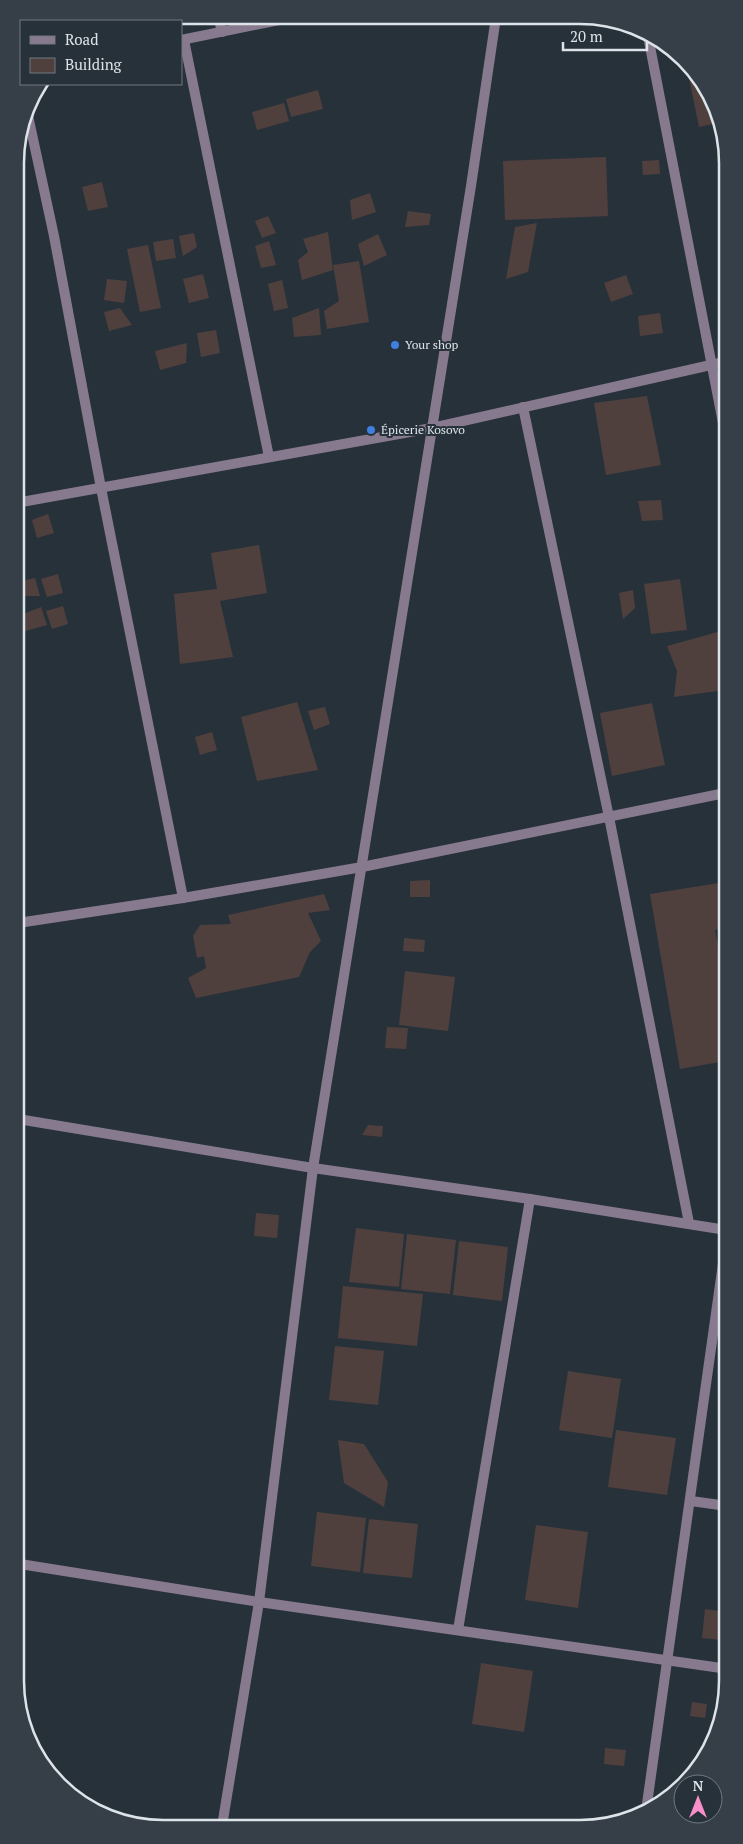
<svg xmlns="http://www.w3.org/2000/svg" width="743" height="1844" viewBox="0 0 743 1844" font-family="'PT Serif',serif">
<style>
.building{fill:#4f403e}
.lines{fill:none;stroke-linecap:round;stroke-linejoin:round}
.minor{stroke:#877a8f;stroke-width:10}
.tertiary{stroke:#877a8f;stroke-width:10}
.shop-dot{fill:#3f7fe0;stroke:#27313a;stroke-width:2}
.labels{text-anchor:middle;stroke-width:4;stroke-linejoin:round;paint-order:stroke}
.poi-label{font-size:12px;fill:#dde4e9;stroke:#27313a;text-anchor:start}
.rim{fill:none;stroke:#dde4e9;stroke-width:2.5}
</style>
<rect width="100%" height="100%" fill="#27313a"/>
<g class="building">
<polygon points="687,68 690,68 722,122 699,127"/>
<polygon points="318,90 323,109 291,117 286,99"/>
<polygon points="284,103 289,121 257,130 252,112"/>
<polygon points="606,157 608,216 505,220 503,161"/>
<polygon points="659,160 660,174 643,175 642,161"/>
<polygon points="102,182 108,207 88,211 82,187"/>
<polygon points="370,193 376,212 352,220 350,200"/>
<polygon points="408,211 431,214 429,225 405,227"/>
<polygon points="268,216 276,233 262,238 255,221"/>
<polygon points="537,223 528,272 506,279 515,227"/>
<polygon points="328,232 333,270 302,280 298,260 308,252 303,239"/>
<polygon points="194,233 197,247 183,256 179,236"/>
<polygon points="378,234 387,255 364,266 358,244"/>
<polygon points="173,239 176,258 156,261 153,242"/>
<polygon points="269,241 276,265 261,268 255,246"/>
<polygon points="148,245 161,308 140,312 127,249"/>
<polygon points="359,261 369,322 327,329 324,311 339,301 333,265"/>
<polygon points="203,274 209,298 189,303 183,279"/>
<polygon points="626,275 633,294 611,302 604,283"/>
<polygon points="107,279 127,281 124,303 104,300"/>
<polygon points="282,280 288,308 274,311 268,284"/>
<polygon points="120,308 132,325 109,331 104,312"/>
<polygon points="319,308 321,335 294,337 292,318"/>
<polygon points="660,313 663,333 640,336 638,316"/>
<polygon points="216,330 220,353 201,357 197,333"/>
<polygon points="187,343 186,363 160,370 155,351"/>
<polygon points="19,374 22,390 16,391 16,375"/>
<polygon points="647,396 661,465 606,475 594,403"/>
<polygon points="661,500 663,520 642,521 638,501"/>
<polygon points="48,514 54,533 37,538 32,520"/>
<polygon points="16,518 23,537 16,539"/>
<polygon points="259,545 267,593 220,601 233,657 180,664 174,594 217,589 211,553"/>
<polygon points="58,574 63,593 47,597 41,579"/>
<polygon points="35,578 40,596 17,596 17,582"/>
<polygon points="680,579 687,630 651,634 644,584"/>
<polygon points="633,590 635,608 623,619 619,593"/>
<polygon points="63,606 68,624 52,629 46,611"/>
<polygon points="41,607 47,625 22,632 18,616"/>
<polygon points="725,630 725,690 674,697 677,671 667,646"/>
<polygon points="297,702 318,770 257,781 241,717"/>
<polygon points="652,703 665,765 612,776 600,713"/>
<polygon points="325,707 330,724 314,730 308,711"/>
<polygon points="212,732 217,750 200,755 195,737"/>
<polygon points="430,880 430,897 410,897 410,881"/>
<polygon points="725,882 725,928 715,930 726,989 726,1061 680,1069 650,894"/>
<polygon points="324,894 330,910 308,913 321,941 310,952 299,977 196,998 188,978 206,968 204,956 197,958 193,936 200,925 231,924 228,915"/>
<polygon points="404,938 425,940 424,952 403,951"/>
<polygon points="405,971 455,977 448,1031 399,1025"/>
<polygon points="387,1027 408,1028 406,1049 385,1048"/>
<polygon points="368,1125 383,1126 382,1137 362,1135"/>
<polygon points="256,1213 279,1215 277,1238 254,1236"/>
<polygon points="356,1228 404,1234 399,1287 349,1282"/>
<polygon points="407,1234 456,1240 450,1294 401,1289"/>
<polygon points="459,1241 508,1247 502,1301 453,1295"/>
<polygon points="343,1286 423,1294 417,1346 338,1338"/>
<polygon points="335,1346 384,1351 378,1405 329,1400"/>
<polygon points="568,1371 621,1379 612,1438 559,1430"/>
<polygon points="616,1430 676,1438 667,1495 608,1487"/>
<polygon points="338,1440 364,1444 388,1482 384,1507 344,1483"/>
<polygon points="317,1512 366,1518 360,1572 311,1566"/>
<polygon points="369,1519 418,1524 412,1578 363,1573"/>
<polygon points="536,1525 588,1532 578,1608 525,1600"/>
<polygon points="705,1609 726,1612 722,1640 702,1638"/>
<polygon points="481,1663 533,1671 524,1732 472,1724"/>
<polygon points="692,1702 707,1704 705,1718 690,1716"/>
<polygon points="605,1748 626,1750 624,1766 604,1764"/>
</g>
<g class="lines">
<g class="minor">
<polyline points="218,15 222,32"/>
<polyline points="647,31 724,428"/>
<polyline points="181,40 299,16"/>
<polyline points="184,40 269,457"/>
<polyline points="27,111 54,236 101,488 183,898"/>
<polyline points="523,407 609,817 689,1223"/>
<polyline points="16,503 432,428 724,362"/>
<polyline points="18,923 183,898 362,867 725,793"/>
<polyline points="18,1119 313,1168 530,1199 726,1230"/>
<polyline points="691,1501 727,1506"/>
<polyline points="20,1564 259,1602 728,1669"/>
<polyline points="458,1630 530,1199"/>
<polyline points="646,1811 726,1242"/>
</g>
<polyline class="tertiary" points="222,1826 259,1602 313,1168 471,186 496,17"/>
</g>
<g class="shop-dot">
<circle cx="395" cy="345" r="5"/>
<circle cx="371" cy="430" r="5"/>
</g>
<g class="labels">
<g class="poi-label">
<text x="405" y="349">Your shop</text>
<text x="381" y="434">Épicerie Kosovo</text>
</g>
</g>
<path d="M0 0H743V1844H0ZM163 24H580A139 139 0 0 1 719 163V1681A139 139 0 0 1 580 1820H163A139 139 0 0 1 24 1681V163A139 139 0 0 1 163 24Z" fill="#363f48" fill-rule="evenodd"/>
<path class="rim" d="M163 24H580A139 139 0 0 1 719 163V1681A139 139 0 0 1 580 1820H163A139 139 0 0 1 24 1681V163A139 139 0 0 1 163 24Z"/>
<rect x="20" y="20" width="162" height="65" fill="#27313a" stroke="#707980"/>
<rect x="30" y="36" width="25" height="8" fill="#877a8f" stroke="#707980"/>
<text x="65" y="45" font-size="15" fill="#dde4e9">Road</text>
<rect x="30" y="58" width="25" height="15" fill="#4f403e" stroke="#707980"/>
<text x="65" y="70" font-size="15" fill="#dde4e9">Building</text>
<g transform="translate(698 1799)"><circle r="24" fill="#27313a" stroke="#707980"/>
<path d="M0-4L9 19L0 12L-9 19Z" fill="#f98fca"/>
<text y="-8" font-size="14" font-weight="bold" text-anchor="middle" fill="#dde4e9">N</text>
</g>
<path d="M563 42v8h84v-8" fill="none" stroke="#dde4e9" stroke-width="2.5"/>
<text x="570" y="42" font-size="15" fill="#dde4e9" stroke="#27313a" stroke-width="4" paint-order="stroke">20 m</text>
</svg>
